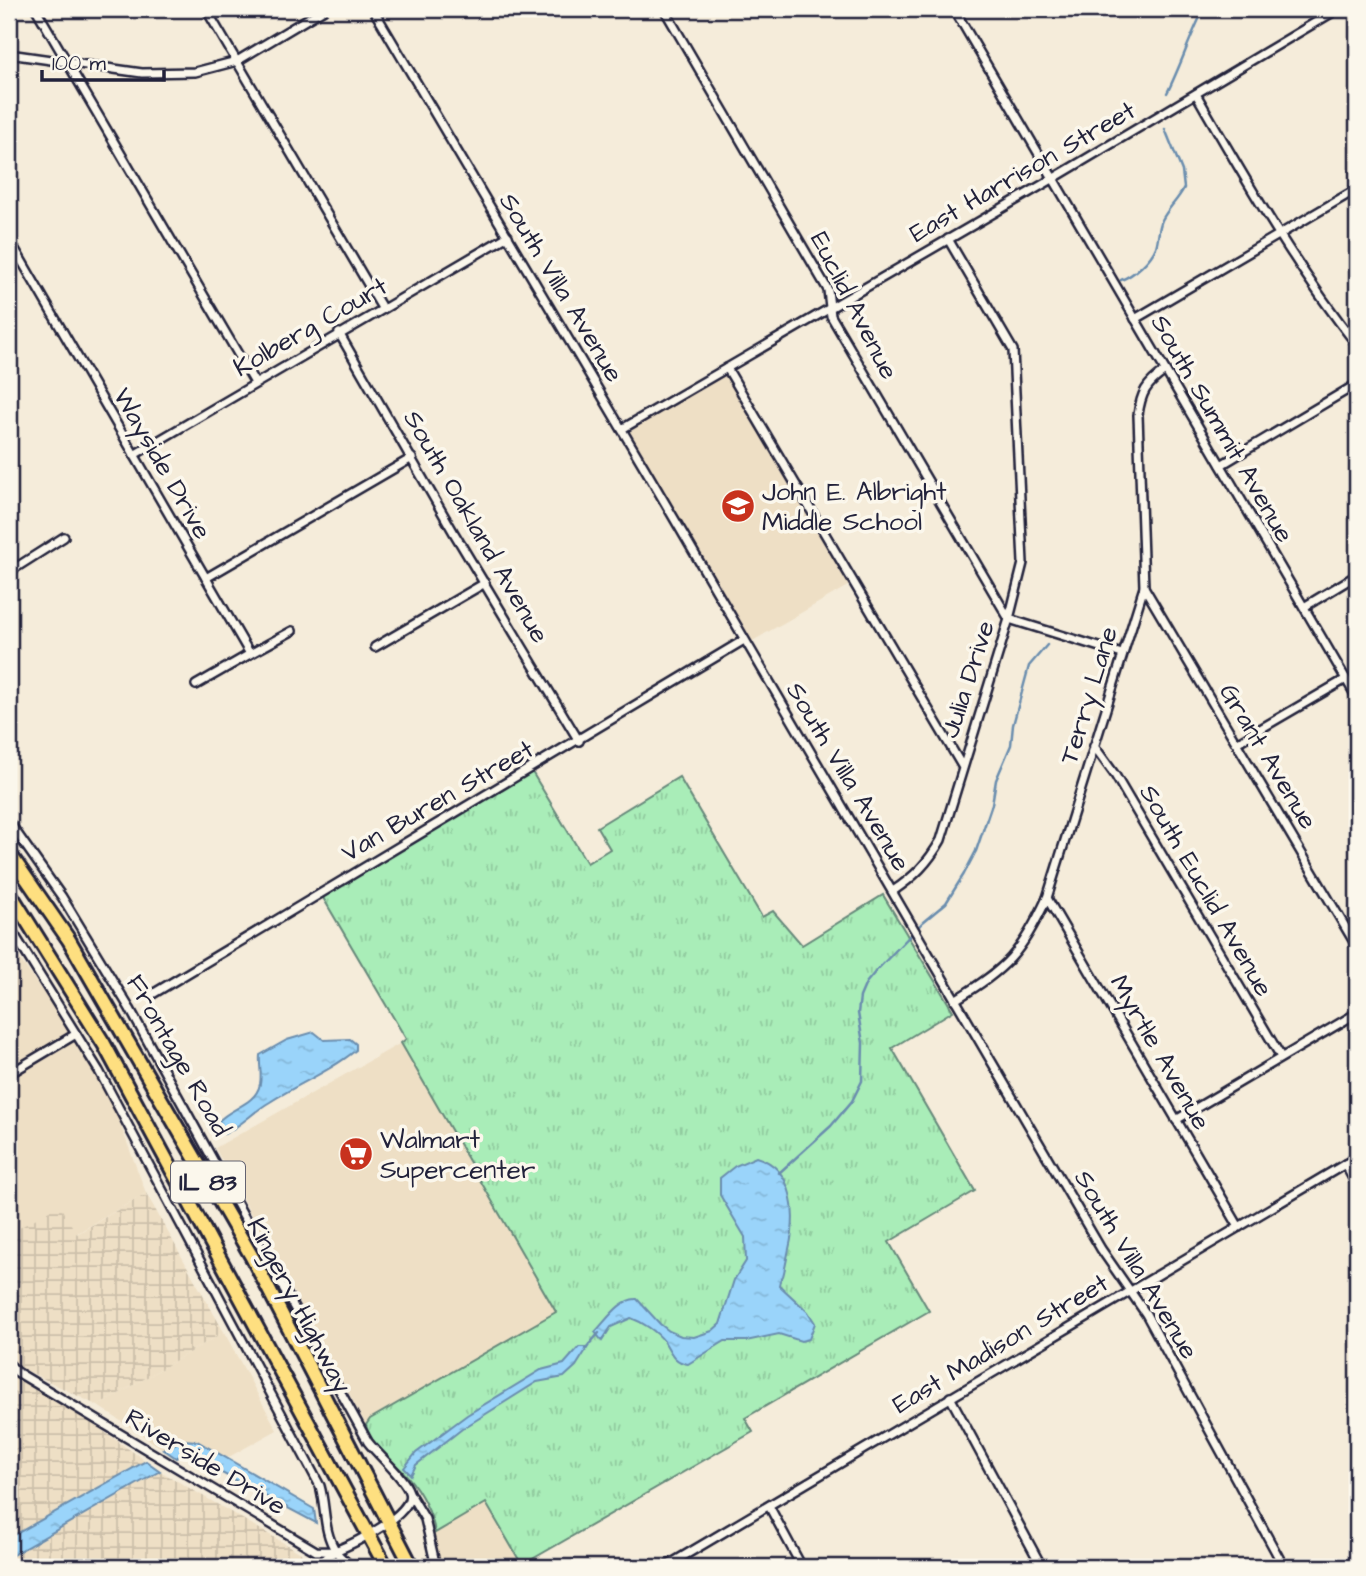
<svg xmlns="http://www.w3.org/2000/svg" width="1366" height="1576" viewBox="0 0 1366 1576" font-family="'Architects Daughter',sans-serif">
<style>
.built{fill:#eedfc5}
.industrial{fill:url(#industrial-grid)}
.grass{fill:url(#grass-tufts);stroke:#66887a;stroke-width:2}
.water{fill:url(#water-ripples);stroke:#6a8dae;stroke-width:2}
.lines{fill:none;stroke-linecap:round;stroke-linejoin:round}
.stream{stroke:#6a8dae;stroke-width:2.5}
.street-casing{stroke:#22223b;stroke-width:12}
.highway-casing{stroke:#22223b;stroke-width:18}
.street{stroke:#fbf7ec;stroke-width:7}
.highway{stroke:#fedf80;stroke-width:12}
.labels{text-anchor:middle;stroke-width:7;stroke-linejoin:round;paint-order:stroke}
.shield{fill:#fbf7ec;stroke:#636270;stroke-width:2}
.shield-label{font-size:24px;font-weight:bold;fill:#22223b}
.street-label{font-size:26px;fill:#22223b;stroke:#fbf7ec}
.poi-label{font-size:26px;fill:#22223b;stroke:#fbf7ec;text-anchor:start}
</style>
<defs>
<pattern id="industrial-grid" width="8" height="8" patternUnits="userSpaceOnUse" patternTransform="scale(1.75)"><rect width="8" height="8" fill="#eedfc5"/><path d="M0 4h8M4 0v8" fill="none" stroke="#ccbfaa"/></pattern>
<pattern id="grass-tufts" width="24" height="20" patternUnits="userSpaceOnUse" patternTransform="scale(1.75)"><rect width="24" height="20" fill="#a9edb8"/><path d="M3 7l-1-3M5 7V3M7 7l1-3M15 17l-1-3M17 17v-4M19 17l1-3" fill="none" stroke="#91cb9f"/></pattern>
<pattern id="water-ripples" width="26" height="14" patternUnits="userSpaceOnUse" patternTransform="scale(1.75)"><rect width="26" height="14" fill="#9ad4fa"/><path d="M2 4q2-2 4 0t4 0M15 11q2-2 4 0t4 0" fill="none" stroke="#84b6d7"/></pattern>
</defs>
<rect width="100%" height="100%" fill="#f5ecda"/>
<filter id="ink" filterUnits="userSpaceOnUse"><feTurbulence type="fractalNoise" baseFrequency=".0143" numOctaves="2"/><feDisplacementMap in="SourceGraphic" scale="14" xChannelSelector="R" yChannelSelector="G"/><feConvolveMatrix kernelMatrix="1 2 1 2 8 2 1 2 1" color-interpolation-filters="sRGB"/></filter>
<g filter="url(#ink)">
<g class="built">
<polygon points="726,372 851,584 749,643 626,429"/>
<polygon points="9,943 71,1033 9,1069"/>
<polygon points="75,1038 116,1113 146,1193 76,1234 9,1234 9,1078"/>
<polygon points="401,1043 556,1312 370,1419 366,1425 215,1148"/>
<polygon points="224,1332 277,1430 227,1458 197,1441 183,1440 163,1449 98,1406"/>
<polygon points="486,1503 523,1567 439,1567 435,1549 435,1533"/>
</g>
<g class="industrial">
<polygon points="146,1193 224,1332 98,1406 12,1363 9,1358 9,1234 59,1205 77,1234"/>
<polygon points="9,1370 57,1399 146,1461 9,1538"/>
<polygon points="160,1471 301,1553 303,1566 9,1567 9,1557"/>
</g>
<path class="grass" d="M532 772 587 863 610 849 597 827 679 777 762 917 773 911 802 945 883 895 953 1011 892 1048 975 1191 889 1242 929 1311 745 1418 753 1432 522 1565 486 1503 435 1533C433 1515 420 1491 408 1477 394 1461 371 1447 366 1425L370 1419 556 1312 401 1043 406 1039 322 896Z"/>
<g class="water">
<path d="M314 1032 324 1040 350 1039 356 1044V1050C331 1071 298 1084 270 1102 254 1111 241 1126 224 1134L218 1122C230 1107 255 1106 260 1084 262 1074 259 1065 260 1055L287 1040Z"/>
<path d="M756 1157C795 1168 797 1215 789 1249 788 1253 784 1274 783 1276 781 1279 779 1281 779 1285L808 1312 815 1323 809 1339 801 1341 779 1334 746 1341H725L688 1364C673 1362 671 1352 664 1341 656 1331 642 1322 631 1318L611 1327 602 1341 595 1332C606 1321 620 1298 637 1299L660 1324 669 1331 681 1336 694 1337 712 1331 720 1324 734 1280 746 1261 745 1237 720 1195V1178L735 1166Z"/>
<polygon points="579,1347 588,1347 576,1366 564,1377 537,1382 462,1429 416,1465 411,1475 404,1468 416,1453 467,1415 541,1370 564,1364"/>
<polygon points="183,1440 197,1441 314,1509 316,1523 184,1453 176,1458 163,1449"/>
<polygon points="146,1461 160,1471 9,1557 9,1538"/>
</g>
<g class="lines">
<g class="stream">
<path d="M1167 93C1181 65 1190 36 1204 9"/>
<path d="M1121 280C1134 275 1151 260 1156 247 1159 238 1158 229 1162 220 1168 208 1178 200 1184 188L1182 171 1165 129"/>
<polyline points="779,1173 831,1126 852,1101 862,1081 863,1043 858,1013 860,997 866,983 876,971 923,922 946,903 964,874 976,851 992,804 996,780 1011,745 1013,725 1029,666 1047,645"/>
<polyline points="585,1349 599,1333"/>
</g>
<g class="street-casing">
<g id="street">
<polyline points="36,9 255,383"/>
<polyline points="206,9 382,308"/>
<polyline points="373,9 644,467 1101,1249 1146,1314 1284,1567"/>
<polyline points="664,9 828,290 831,316 1009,619 1122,654"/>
<polyline points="954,9 1357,698"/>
<polyline points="9,54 142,73 195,72 237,61 324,9"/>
<path d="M1196 94C1247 182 1294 265 1357 345"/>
<polyline points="9,239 250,654 196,685"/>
<polyline points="1135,319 1357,189"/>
<polyline points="339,333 454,533 579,741"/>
<polyline points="727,368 962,766"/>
<polyline points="622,429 1054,178 1338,9"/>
<polyline points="134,455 508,236"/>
<polyline points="1221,465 1357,384"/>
<polyline points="9,572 64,537"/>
<polyline points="206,578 412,458"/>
<polyline points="1144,587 1357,947"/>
<polyline points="1304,607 1357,575"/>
<polyline points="375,647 485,583"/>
<polyline points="250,654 292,631"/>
<polyline points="1238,742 1346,679"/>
<polyline points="1094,746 1115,775 1281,1057"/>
<path d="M9 822 62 897 130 1009 368 1442C378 1455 405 1478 409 1492 416 1513 354 1544 337 1550 331 1552 323 1551 316 1551L17 1372 9 1364"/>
<path d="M893 891C914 877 928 863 941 840L1009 619 1023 563 1013 350 948 239"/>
<polyline points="1047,898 1239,1227"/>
<path d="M9 926 99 1071 320 1486C326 1506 323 1533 336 1551 339 1557 347 1562 352 1567"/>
<polyline points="151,995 744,640"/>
<path d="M955 1000C1007 968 1021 954 1047 898L1144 587 1138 415C1141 393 1146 384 1165 371"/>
<polyline points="9,1074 76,1034"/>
<polyline points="1176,1120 1357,1013"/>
<polyline points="1345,1164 1357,1186"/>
<polyline points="950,1397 1042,1567"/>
<polyline points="410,1494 425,1519 436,1567"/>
<polyline points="769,1506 802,1567"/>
<polyline points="316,1567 335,1551"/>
<polyline points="665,1567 1357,1157"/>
</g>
</g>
<g class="highway-casing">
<g id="highway">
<polyline points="9,853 69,940 252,1257 412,1567"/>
<polyline points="9,892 104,1044 386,1567"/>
</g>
</g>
<use href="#street" class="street"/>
<use href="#highway" class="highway"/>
</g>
</g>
<defs>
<g id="school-disc" transform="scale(1.75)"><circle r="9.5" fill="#c8321e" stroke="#fbf7ec"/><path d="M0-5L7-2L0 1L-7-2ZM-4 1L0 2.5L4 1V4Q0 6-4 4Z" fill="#fff"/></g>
<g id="supermarket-disc" transform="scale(1.75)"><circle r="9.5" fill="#c8321e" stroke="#fbf7ec"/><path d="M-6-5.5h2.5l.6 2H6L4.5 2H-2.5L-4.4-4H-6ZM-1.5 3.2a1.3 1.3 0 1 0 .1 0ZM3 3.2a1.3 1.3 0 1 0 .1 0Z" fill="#fff"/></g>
</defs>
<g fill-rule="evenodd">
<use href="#school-disc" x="738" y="506"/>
<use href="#supermarket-disc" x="356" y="1154"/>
</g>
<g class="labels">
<rect class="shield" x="171" y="1161.5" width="74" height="41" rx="5"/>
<g class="shield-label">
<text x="208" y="1190">IL 83</text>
</g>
<g class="street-label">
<text transform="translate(1022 171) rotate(-30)" y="9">East Harrison Street</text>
<text transform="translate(562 287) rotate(59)" y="9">South Villa Avenue</text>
<text transform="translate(855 305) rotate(63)" y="9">Euclid Avenue</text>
<text transform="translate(310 326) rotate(-30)" y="9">Kolberg Court</text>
<text transform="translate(1223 428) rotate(60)" y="9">South Summit Avenue</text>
<text transform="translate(163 463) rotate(60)" y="9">Wayside Drive</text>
<text transform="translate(477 526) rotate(60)" y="9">South Oakland Avenue</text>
<text transform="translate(967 679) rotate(-72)" y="9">Julia Drive</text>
<text transform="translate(1088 695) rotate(-73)" y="9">Terry Lane</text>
<text transform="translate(1269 756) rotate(59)" y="9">Grant Avenue</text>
<text transform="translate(849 776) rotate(59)" y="9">South Villa Avenue</text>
<text transform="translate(437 800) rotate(-30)" y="9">Van Buren Street</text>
<text transform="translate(1207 890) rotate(60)" y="9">South Euclid Avenue</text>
<text transform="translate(1161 1052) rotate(60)" y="9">Myrtle Avenue</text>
<text transform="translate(179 1055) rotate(60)" y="9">Frontage Road</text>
<text transform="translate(1137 1264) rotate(59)" y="9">South Villa Avenue</text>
<text transform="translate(300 1305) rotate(62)" y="9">Kingery Highway</text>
<text transform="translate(1000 1343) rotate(-31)" y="9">East Madison Street</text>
<text transform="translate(206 1461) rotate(31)" y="9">Riverside Drive</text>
</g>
<g class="poi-label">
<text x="762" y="500">John E. Albright<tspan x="762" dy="30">Middle School</tspan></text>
<text x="380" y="1148">Walmart<tspan x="380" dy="30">Supercenter</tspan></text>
</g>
</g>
<rect width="1366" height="1576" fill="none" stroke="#fbf7ec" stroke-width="35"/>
<rect x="18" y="18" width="1331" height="1541" fill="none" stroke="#22223b" stroke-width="2.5" filter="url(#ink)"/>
<path d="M42 70v10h122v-10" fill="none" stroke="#22223b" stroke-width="3.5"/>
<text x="52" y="70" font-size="21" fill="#22223b" stroke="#fbf7ec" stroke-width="5" paint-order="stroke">100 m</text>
</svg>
